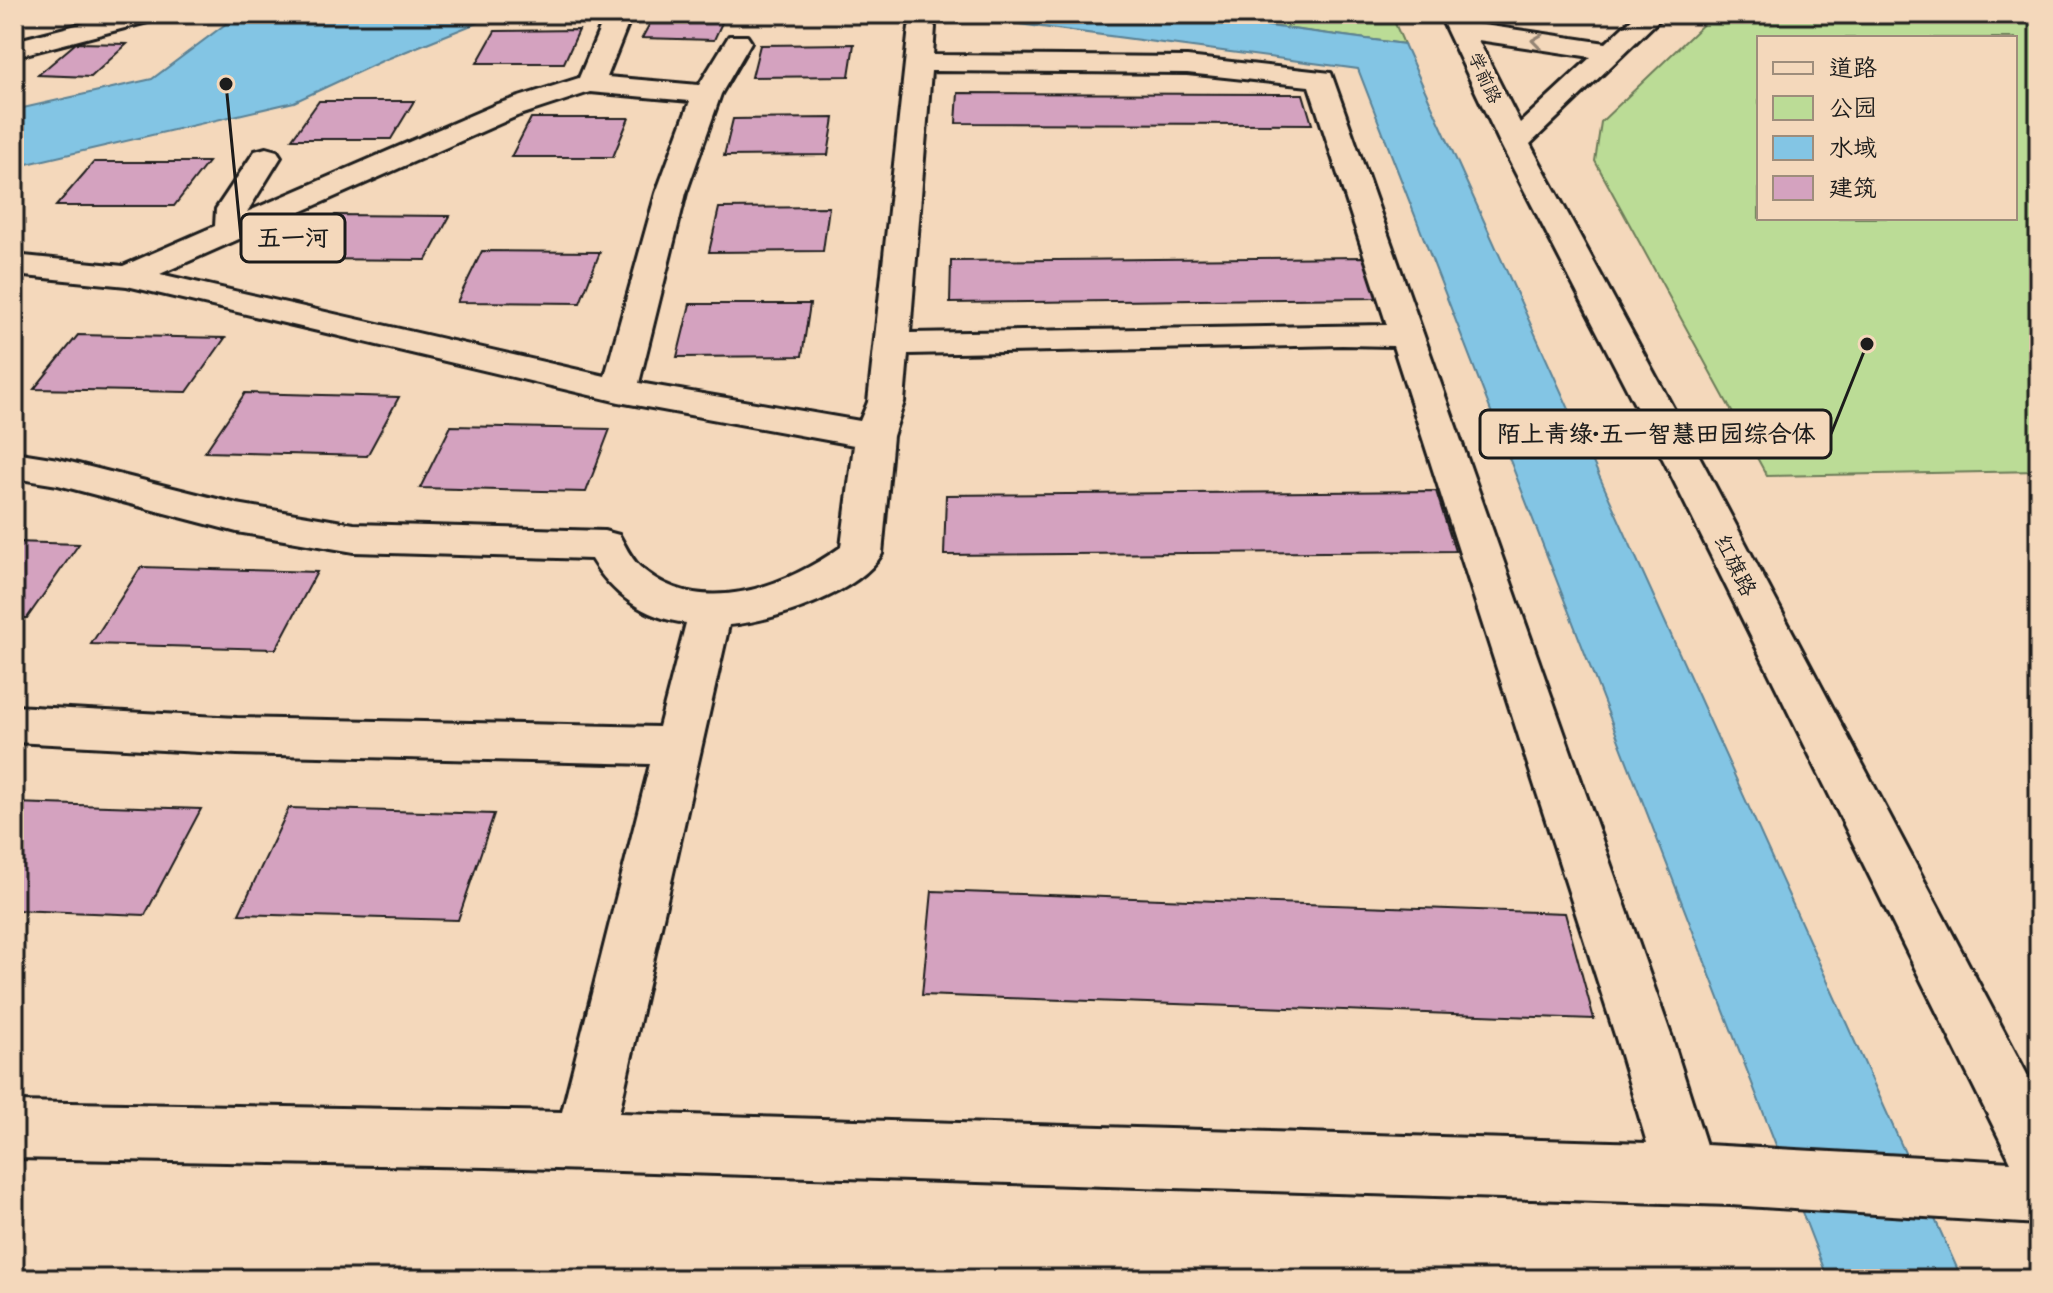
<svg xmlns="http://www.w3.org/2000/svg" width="2053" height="1293" viewBox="0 0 2053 1293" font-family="'Playpen Sans','LXGW WenKai TC',sans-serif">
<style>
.green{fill:#bbdc96;stroke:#6c7c59;stroke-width:2;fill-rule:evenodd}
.water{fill:#83c5e4;stroke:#5a8194;stroke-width:2}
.building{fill:#d4a2bf;stroke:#1c1c1c;stroke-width:2}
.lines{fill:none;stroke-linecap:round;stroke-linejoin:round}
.minor-casing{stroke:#1c1c1c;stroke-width:6}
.minor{fill:#f4d8bb;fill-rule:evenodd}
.oneway{stroke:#938373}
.labels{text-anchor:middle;stroke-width:7;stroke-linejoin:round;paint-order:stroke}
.far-street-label{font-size:18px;fill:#1c1c1c;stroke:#f4d8bb}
.street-label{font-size:22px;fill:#1c1c1c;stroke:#f4d8bb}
.leader{fill:none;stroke:#1c1c1c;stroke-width:3}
.callout-dot{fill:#1c1c1c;stroke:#f4d8bb;stroke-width:3}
.callout{fill:#f4d8bb;stroke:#1c1c1c;stroke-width:3}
.callout-label{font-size:24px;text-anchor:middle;font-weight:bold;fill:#1c1c1c}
</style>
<rect width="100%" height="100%" fill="#f4d8bb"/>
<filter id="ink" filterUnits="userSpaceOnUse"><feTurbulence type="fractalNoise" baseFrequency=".0125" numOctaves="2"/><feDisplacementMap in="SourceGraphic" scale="16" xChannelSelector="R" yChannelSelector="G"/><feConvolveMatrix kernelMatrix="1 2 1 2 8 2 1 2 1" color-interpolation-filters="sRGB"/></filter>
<g filter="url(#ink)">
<g class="green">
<polygon points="1180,14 1391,14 1404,44"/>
<path d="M1714 14H2039V471L1767 476 1595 161 1601 122ZM1759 38H2015V218H1759Z"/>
</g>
<g class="water">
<polygon points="239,14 499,14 382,61 294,102 14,167 14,110 152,79"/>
<polygon points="944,14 1179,14 1404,44 1962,1279 1828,1279 1358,69"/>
</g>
<g class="building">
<polygon points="655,14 726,14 714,40 642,38"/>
<polygon points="579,30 564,63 477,63 495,31"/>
<polygon points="76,43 127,44 91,77 38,75"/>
<polygon points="854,44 849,76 752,77 760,45"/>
<polygon points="958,93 1303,94 1312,124 956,123"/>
<polygon points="319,101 414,101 391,139 292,139"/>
<polygon points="531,118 629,118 613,157 511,157"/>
<polygon points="834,118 828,155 724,156 733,119"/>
<polygon points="94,162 208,162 174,206 56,206"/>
<polygon points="829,207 823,251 709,252 719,208"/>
<polygon points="335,215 450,216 426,260 306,259"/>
<polygon points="482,251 600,252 580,303 457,302"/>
<polygon points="1363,257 1377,298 950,303 951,261"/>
<polygon points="690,304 810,304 802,356 677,357"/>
<polygon points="78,335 225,338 187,392 34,389"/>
<polygon points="245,393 399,397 367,456 205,452"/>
<polygon points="451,426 610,429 586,492 420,488"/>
<polygon points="1436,491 1455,551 944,555 946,495"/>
<polygon points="14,542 79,544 27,618 14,618"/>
<polygon points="141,567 317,572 276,649 91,644"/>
<polygon points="14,803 201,809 145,915 14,910"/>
<polygon points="289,808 494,814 458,920 239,914"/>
<polygon points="932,891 1565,913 1594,1019 922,995"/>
</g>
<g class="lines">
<g class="minor-casing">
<g id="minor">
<polygon points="120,14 163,14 159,19 14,57 14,41"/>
<path d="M606 14H632L607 77 699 85 729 36H747L751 42 721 94 686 193 639 383 860 421 868 402 909 27 913 21H931L935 27 933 55 1187 57 1331 73 1671 1035 1706 1145 2011 1162 1666 465 1500 143 1439 14H1465L1470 23 1606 43 1637 14H1665L1530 144 1704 465 2039 1097V1224L1730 1205 487 1167 14 1158V1102L562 1112 650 764 237 754 14 742V706L237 718 659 727 686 623C644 618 612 594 591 559L354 552 237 532 58 485 14 478V452L58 459 237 504 354 524 604 531 619 535C625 545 630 557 639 566 698 620 783 588 841 547L854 445 619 402 127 286 14 275V255L123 266 215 226 216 209 255 151 266 148 277 151 281 157 247 212 497 104 579 78ZM1478 40 1591 57 1520 123ZM931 71 1187 73 1309 86 1387 325 910 333ZM590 92 690 101 656 193 605 376 160 274 517 116ZM1342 345 1393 346 1615 1035 1647 1143 619 1113 729 625C774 621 858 594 882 554L893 436 904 402 908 354Z"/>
</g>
</g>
<use href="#minor" class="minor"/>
</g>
<defs><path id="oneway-chevron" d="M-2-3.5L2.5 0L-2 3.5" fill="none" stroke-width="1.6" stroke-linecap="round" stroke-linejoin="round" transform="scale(2)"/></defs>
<use class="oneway" href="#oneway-chevron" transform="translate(1537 41) rotate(-172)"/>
</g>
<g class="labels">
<g class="far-street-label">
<text transform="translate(1485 78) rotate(65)" y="6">学前路</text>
</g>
<g class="street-label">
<text transform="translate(1736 565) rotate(63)" y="8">红旗路</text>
</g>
</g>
<path class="leader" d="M226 84L241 238M1867 344L1831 434"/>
<g class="callout-dot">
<circle cx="226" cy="84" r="8"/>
<circle cx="1867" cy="344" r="8"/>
</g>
<g class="callout">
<rect x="241" y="214" width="104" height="48" rx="8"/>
<rect x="1480" y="410" width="351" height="48" rx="8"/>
</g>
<g class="callout-label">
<text x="293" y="246">五一河</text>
<text x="1656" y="442">陌上青绿·五一智慧田园综合体</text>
</g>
<rect width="2053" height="1293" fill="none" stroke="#f4d8bb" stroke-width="48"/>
<rect x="24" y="24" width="2005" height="1245" fill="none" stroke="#1c1c1c" stroke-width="3" filter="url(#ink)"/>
<rect x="1757" y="36" width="260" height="184" fill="#f4d8bb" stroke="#9e8d7b" stroke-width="2"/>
<rect x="1773" y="62" width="40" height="12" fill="#f4d8bb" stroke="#9e8d7b" stroke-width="2"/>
<text x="1829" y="76" font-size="24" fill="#1c1c1c">道路</text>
<rect x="1773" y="96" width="40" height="24" fill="#bbdc96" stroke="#9e8d7b" stroke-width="2"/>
<text x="1829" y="116" font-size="24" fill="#1c1c1c">公园</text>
<rect x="1773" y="136" width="40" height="24" fill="#83c5e4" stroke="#9e8d7b" stroke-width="2"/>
<text x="1829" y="156" font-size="24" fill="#1c1c1c">水域</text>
<rect x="1773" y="176" width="40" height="24" fill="#d4a2bf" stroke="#9e8d7b" stroke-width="2"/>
<text x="1829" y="196" font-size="24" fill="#1c1c1c">建筑</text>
</svg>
